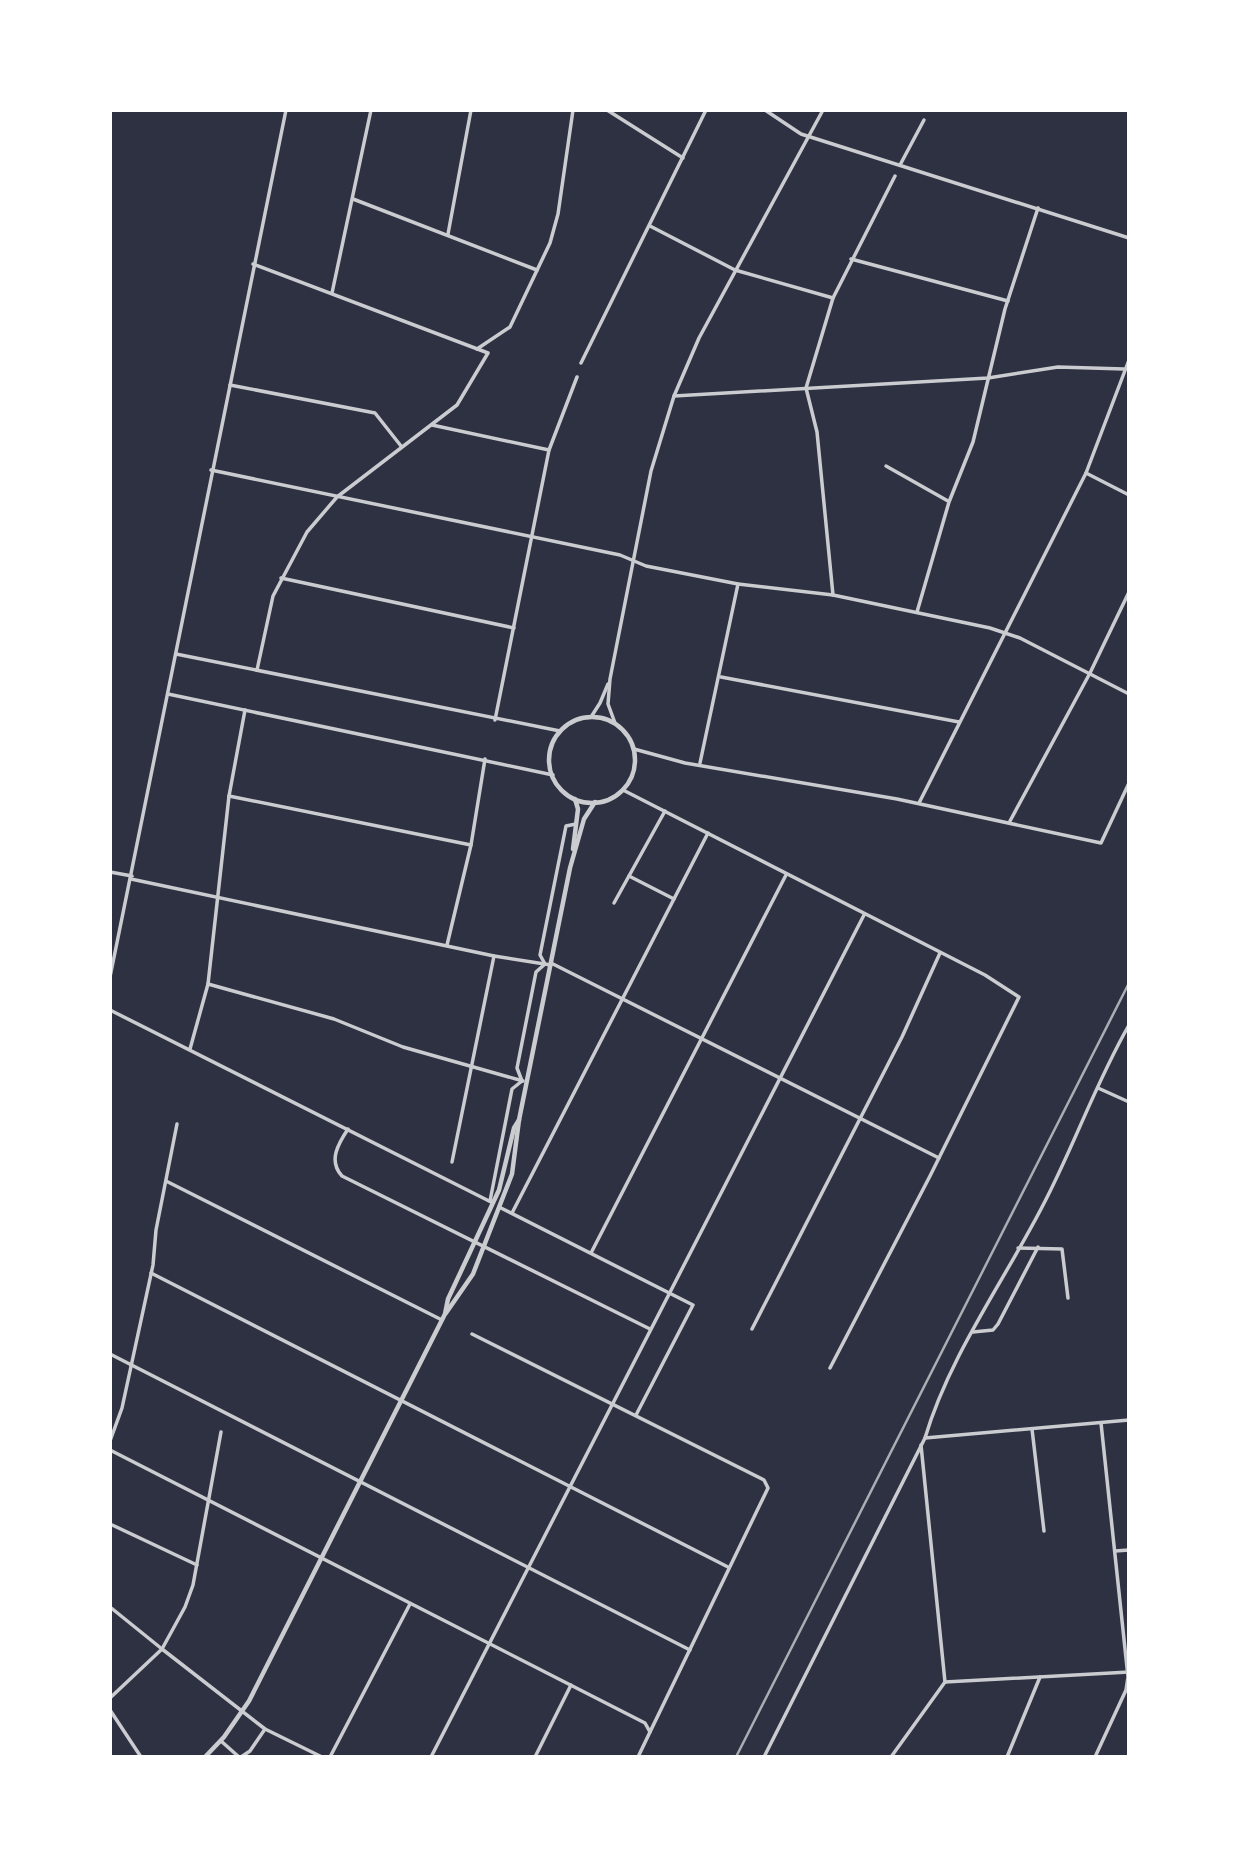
<svg xmlns="http://www.w3.org/2000/svg" width="1239" height="1867" viewBox="0 0 1239 1867" font-family="'Zilla Slab',serif">
<style>
.lines{fill:none;stroke-linecap:round;stroke-linejoin:round}
.minor{stroke:#caccd0;stroke-width:3.5}
.tertiary{stroke:#caccd0;stroke-width:4.5}
.rail{stroke:#abadb3;stroke-width:2.5}
</style>
<rect width="100%" height="100%" fill="#2d3142"/>
<g class="lines">
<g class="minor">
<polyline points="607,110 683,158"/>
<polyline points="765,110 801,134 1129,238"/>
<polyline points="900,165 924,120"/>
<polyline points="353,199 537,270"/>
<polyline points="650,226 735,270 833,298"/>
<polyline points="448,234 471,110"/>
<polyline points="851,259 1008,301"/>
<polyline points="253,264 488,353 457,405 337,497 307,532 273,596 257,670"/>
<polyline points="332,293 371,110"/>
<polyline points="477,349 510,327 550,243 558,214 573,110"/>
<polyline points="581,363 706,110"/>
<polyline points="230,385 375,413 401,446"/>
<polyline points="674,396 988,378 1058,367 1124,369"/>
<polyline points="432,425 549,450"/>
<polyline points="886,466 948,501"/>
<polyline points="211,470 620,555 646,566 738,584 833,595 990,628 1020,638 1129,694"/>
<polyline points="1086,473 1129,495"/>
<polyline points="281,578 514,628"/>
<polyline points="833,595 817,432 806,388 833,298 895,176"/>
<polyline points="917,612 949,502 973,442 1005,309 1038,208"/>
<polyline points="176,654 560,731"/>
<polyline points="721,677 959,722"/>
<polyline points="168,694 553,775"/>
<polyline points="591,717 600,703 608,684"/>
<polyline points="495,720 549,450 577,377"/>
<polyline points="615,723 608,704 610,679 651,471 674,396 699,338 823,110"/>
<polyline points="634,749 685,763 897,799 1101,843 1129,783"/>
<polyline points="700,763 738,584"/>
<polyline points="623,790 985,975 1019,997 930,1176 830,1368"/>
<polyline points="229,796 471,845"/>
<polyline points="919,803 1086,473 1129,360"/>
<polyline points="1010,821 1090,673 1129,592"/>
<polyline points="110,872 132,876"/>
<polyline points="629,876 674,899"/>
<polyline points="131,879 494,956 551,965"/>
<polyline points="614,903 665,811"/>
<polyline points="447,945 471,845 485,759"/>
<polyline points="551,963 939,1158"/>
<polyline points="110,977 286,110"/>
<polyline points="208,984 334,1019 403,1047 523,1081"/>
<polyline points="110,1010 493,1203"/>
<polyline points="190,1049 208,984 229,796 245,710"/>
<polyline points="1098,1088 1129,1102"/>
<path d="M348 1129C338 1144 328 1161 342 1176L650 1329"/>
<polyline points="452,1162 494,956"/>
<polyline points="166,1181 442,1320"/>
<polyline points="490,1201 512,1089 522,1081 517,1068 536,972 545,964 540,955 566,826 576,824"/>
<polyline points="499,1207 693,1305 636,1415"/>
<polyline points="512,1213 708,833"/>
<polyline points="1018,1248 1062,1249 1068,1298"/>
<polyline points="591,1253 786,875"/>
<polyline points="151,1273 728,1567"/>
<polyline points="752,1329 902,1037 940,953"/>
<polyline points="973,1332 993,1330 998,1324 1038,1247"/>
<polyline points="472,1334 764,1480 768,1488 650,1732"/>
<polyline points="110,1354 690,1650"/>
<polyline points="1032,1429 1044,1531"/>
<polyline points="221,1432 193,1585 185,1607 162,1649 265,1729 322,1757"/>
<polyline points="925,1438 1129,1420"/>
<polyline points="110,1441 122,1408 153,1265 156,1230 177,1124"/>
<polyline points="921,1445 945,1682"/>
<polyline points="110,1450 645,1723 650,1732 638,1757"/>
<polyline points="110,1524 197,1565"/>
<polyline points="1115,1551 1129,1550"/>
<polyline points="110,1607 162,1649 110,1698"/>
<polyline points="945,1682 1129,1672"/>
<polyline points="110,1710 141,1757"/>
<polyline points="221,1741 239,1757"/>
<polyline points="241,1757 250,1751 265,1729"/>
<polyline points="330,1757 410,1604"/>
<polyline points="431,1757 864,915"/>
<polyline points="535,1757 571,1685"/>
<path d="M764 1757 925 1438C949 1357 1002 1284 1041 1209 1073 1149 1095 1084 1129 1025"/>
<polyline points="891,1757 945,1682"/>
<polyline points="1007,1757 1040,1677"/>
<polyline points="1095,1757 1126,1690 1128,1677 1101,1423"/>
</g>
<g class="tertiary">
<circle cx="592" cy="760" r="43"/>
<polyline points="573,849 578,809 575,799"/>
<polyline points="446,1313 473,1274 512,1174 519,1120 570,868 584,819 595,802"/>
<polyline points="205,1757 224,1737 249,1701 445,1314 448,1299 499,1190 514,1128 519,1120"/>
</g>
<polyline class="rail" points="736,1757 1129,983"/>
</g>
<rect width="1239" height="1867" fill="none" stroke="#ffffff" stroke-width="224"/>
</svg>
